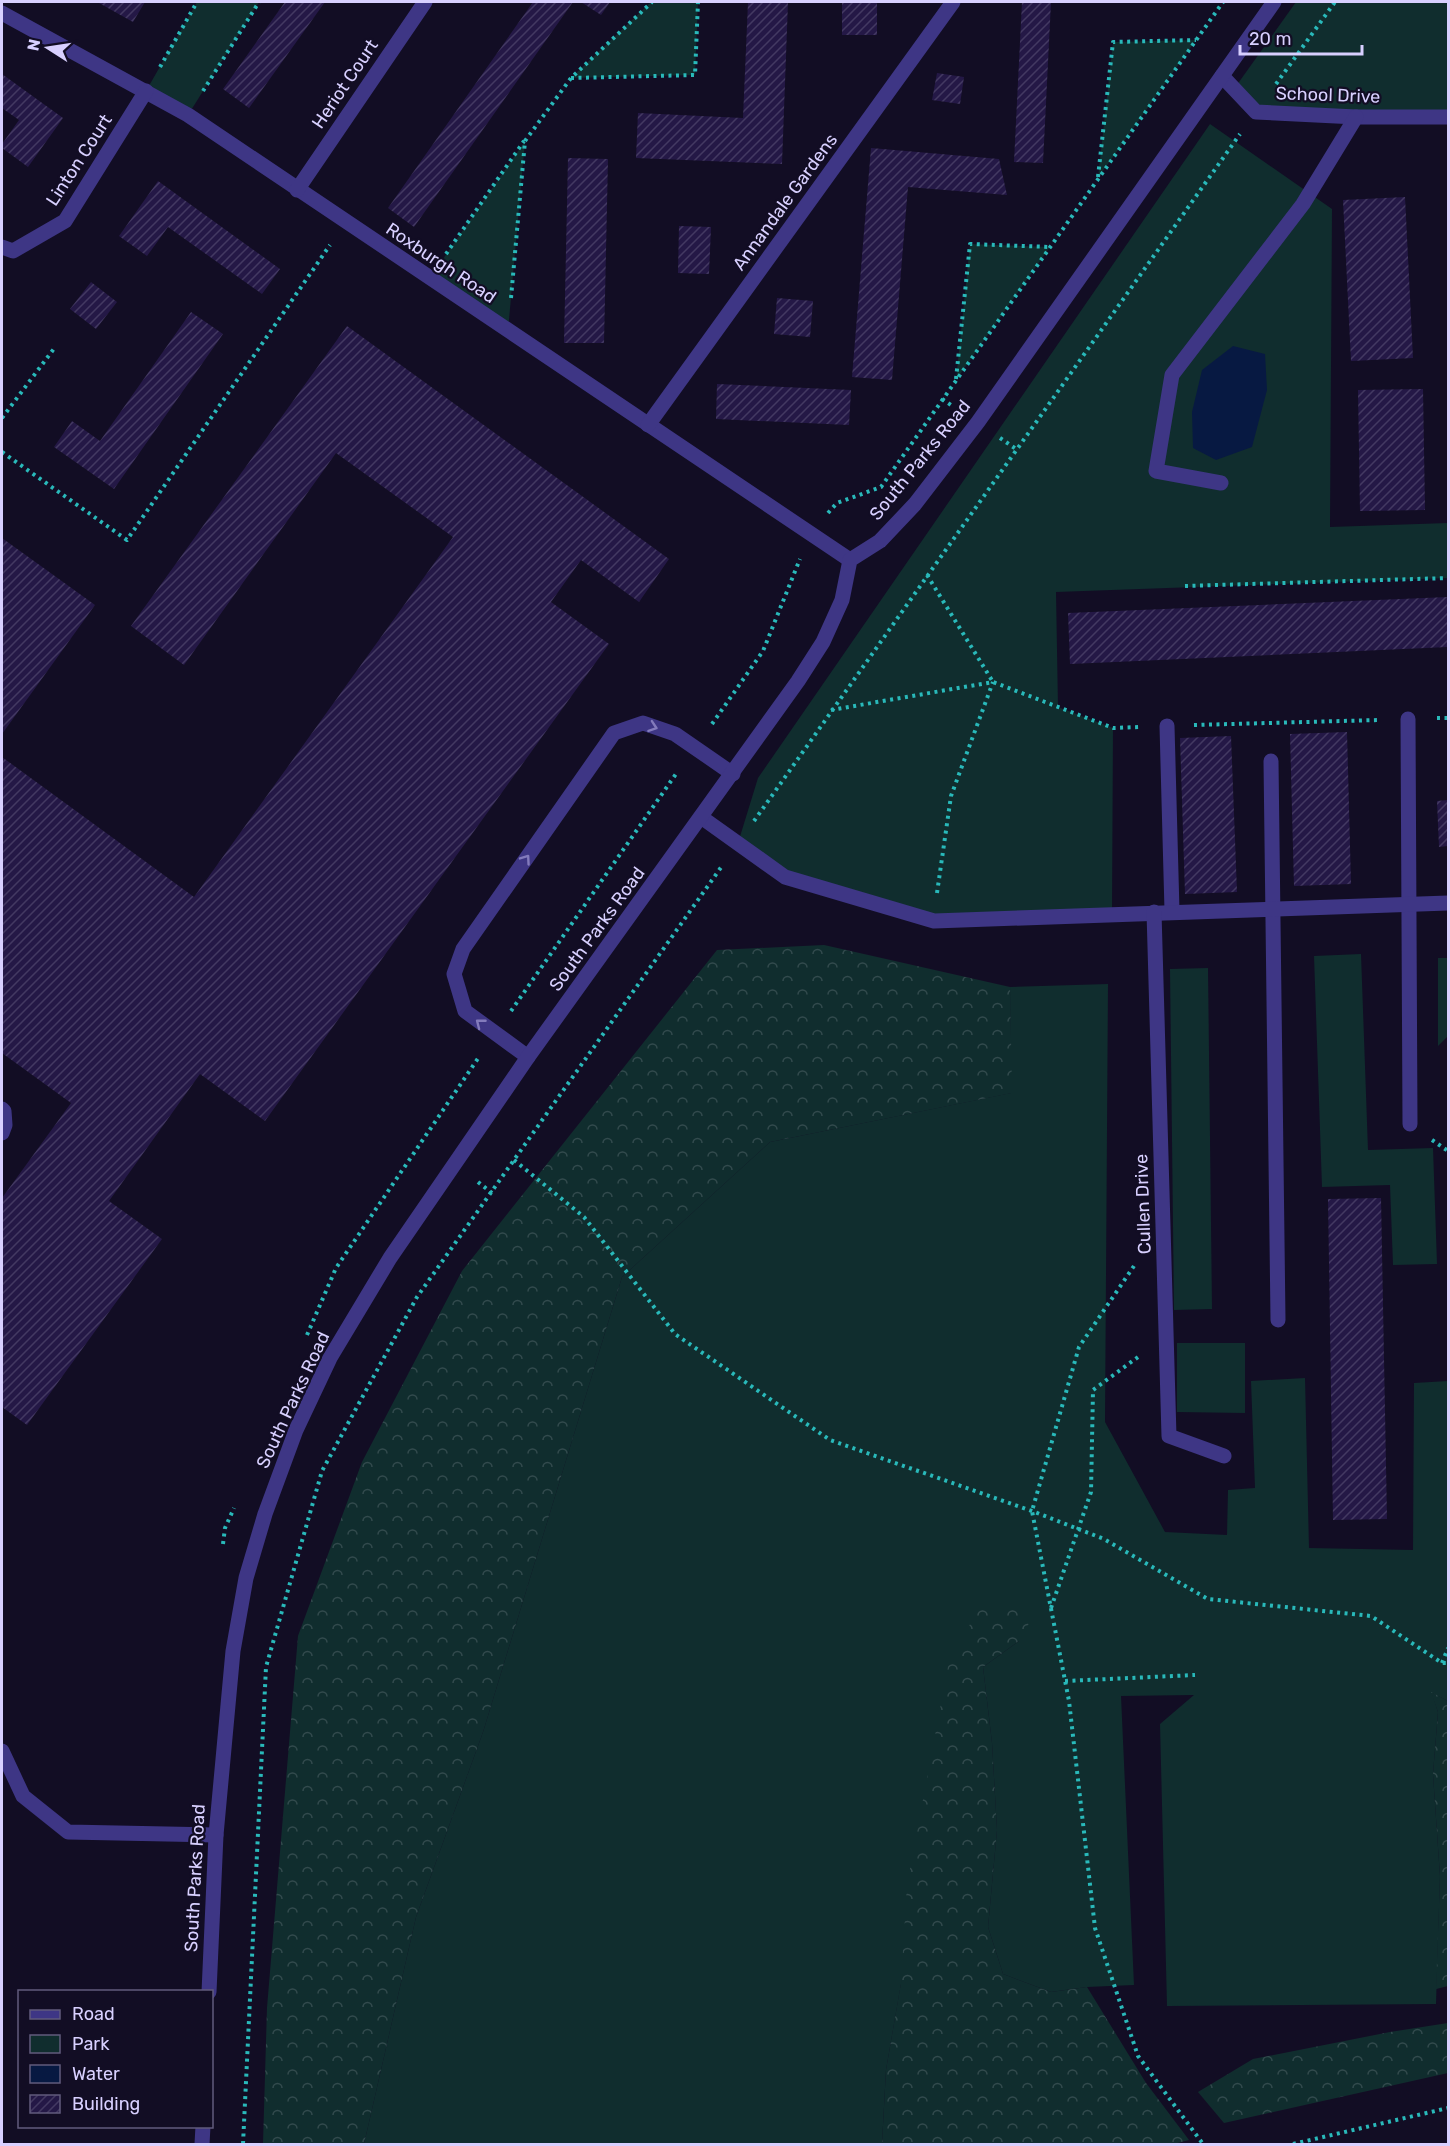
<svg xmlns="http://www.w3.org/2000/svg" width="1450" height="2146" viewBox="0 0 1450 2146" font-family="Rubik,sans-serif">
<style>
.green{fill:#102d2e}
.forest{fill:url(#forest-crowns)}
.water{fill:#071942}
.building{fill:url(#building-hatch)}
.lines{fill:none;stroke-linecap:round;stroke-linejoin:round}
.path{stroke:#29b9ba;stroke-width:4;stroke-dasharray:3 4.5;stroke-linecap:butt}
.minor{stroke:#3e3685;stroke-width:15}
.oneway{stroke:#837bbc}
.labels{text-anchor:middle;stroke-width:4.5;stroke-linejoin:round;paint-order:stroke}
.street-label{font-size:18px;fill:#d8d0ff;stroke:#120d24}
</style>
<defs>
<pattern id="forest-crowns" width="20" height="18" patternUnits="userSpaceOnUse" patternTransform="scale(1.5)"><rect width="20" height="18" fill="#102d2e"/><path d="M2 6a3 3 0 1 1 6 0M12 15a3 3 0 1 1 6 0" fill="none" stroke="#324a4d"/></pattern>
<pattern id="building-hatch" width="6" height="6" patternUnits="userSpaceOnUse" patternTransform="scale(1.5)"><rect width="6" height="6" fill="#241846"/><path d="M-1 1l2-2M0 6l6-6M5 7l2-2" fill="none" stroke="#433962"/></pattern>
</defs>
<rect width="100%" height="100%" fill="#120d24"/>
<g class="green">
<polygon points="197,2 259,2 188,115 146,91"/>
<polygon points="651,2 698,2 695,75 571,78"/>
<polygon points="1296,2 1448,2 1448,117 1256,112 1234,89"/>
<polygon points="1196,40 1098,178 1113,42"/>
<polygon points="1210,124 1332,209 1330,527 1448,523 1448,578 1056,592 1058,707 1113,728 1112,914 934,921 785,877 738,843 758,778"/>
<polygon points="525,141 508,331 429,279"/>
<polygon points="970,244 1050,247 956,380"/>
<polygon points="1361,954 1368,1150 1433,1148 1437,1264 1393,1265 1390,1185 1322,1187 1314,956"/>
<polygon points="1438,958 1448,958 1448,1036 1438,1046"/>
<polygon points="1208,968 1212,1309 1174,1310 1170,969"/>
<polygon points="1108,984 1105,1422 1165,1532 1227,1535 1228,1490 1255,1488 1251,1381 1305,1378 1309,1548 1413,1550 1414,1383 1448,1381 1448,1701 1432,1693 1438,1712 1433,1774 1440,1876 1436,2004 1167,2006 1160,1724 1194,1695 1121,1696 1134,1985 1087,1987 1051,1992 1003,1974 988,1927 997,1830 992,1743 983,1667 1019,1641 979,1609 901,1984 886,2070 882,2144 364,2144 416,1917 483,1732 622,1277 770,1142 1011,1093 1010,987"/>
<polygon points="1177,1343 1245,1343 1245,1413 1177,1412"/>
</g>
<g class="forest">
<polygon points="824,945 1010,987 1012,1093 770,1142 622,1277 483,1732 416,1917 364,2144 263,2144 267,2008 298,1636 362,1462 462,1271 717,950"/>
<polygon points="978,1609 1037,1609 1019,1641 983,1667 992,1743 997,1830 988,1927 1003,1974 1051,1992 1087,1987 1146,2083 1189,2140 1174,2144 882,2144 886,2070 901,1983 907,1885 948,1666"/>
<polygon points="1431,1692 1448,1701 1448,1986 1436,1989 1440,1876 1433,1774 1438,1712"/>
<polygon points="1448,2023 1448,2073 1224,2123 1198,2092 1253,2059 1390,2032"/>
</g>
<polygon class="water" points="1233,346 1265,354 1267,390 1252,447 1216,460 1193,448 1192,412 1202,370"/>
<g class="building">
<polygon points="100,2 145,2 133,22 99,3"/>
<polygon points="285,2 325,2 249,108 223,89"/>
<polygon points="533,2 573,2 414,227 388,208"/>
<polygon points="581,2 610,2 601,15"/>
<polygon points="748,2 788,2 782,164 636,158 638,113 743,118"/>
<rect x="842" y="2" width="35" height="33"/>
<polygon points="1022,2 1051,2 1043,163 1014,162"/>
<polygon points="937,73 964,77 960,104 932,100"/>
<polygon points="2,74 63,118 28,167 2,148 2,144 19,120 2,108"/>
<polygon points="871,148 999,159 1007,195 908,187 892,380 852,377"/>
<polygon points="568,158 608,159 604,343 564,343"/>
<polygon points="158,181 280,269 262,294 168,227 147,256 119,236"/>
<polygon points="1405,197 1413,358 1351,361 1343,200"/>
<polygon points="679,226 711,227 709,274 678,273"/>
<polygon points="91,282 117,302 96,329 70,309"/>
<polygon points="777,298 813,301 810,337 774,334"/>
<polygon points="191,312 223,334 114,489 54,447 72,421 100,441"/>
<polygon points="347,326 669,559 639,602 581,560 551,602 609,644 265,1121 200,1074 109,1201 162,1239 27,1425 2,1407 2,1198 71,1103 2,1053 2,757 194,897 453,537 336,453 184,665 131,626"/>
<polygon points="717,384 851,390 849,425 716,419"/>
<polygon points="1423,389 1425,510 1360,511 1358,390"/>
<polygon points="2,538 95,605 2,734"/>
<polygon points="1448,597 1448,647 1070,664 1068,613"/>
<polygon points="1347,732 1351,884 1294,886 1290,734"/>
<polygon points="1231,736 1237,892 1185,894 1180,738"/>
<polygon points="1448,800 1448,846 1439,847 1437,801"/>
<polygon points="1381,1198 1387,1519 1333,1520 1328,1199"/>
</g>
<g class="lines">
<g class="path">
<polyline points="160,67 197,2"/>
<polyline points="571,78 695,75 698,2"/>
<polyline points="1276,84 1335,2"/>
<polyline points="203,91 259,2"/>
<polyline points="1098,177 1113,42 1196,40"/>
<polyline points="446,254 524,141"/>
<polyline points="511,298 525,141 571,78 652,2"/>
<polyline points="956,379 970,244 1050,247"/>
<polyline points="942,399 954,407"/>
<polyline points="2,418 56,346"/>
<polyline points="1000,438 1016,449"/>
<polyline points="2,452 127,540 330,245"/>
<polyline points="828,513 837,503 881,487 1223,2"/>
<polyline points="927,575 993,682"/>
<polyline points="1185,586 1448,578"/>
<polyline points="831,710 993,682 1113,728 1139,727"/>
<polyline points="1437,718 1448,718"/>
<polyline points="712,724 763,651 800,559"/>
<polyline points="1194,725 1379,720"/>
<polyline points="754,821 1240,134"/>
<polyline points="937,893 951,796 993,682"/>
<polyline points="511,1011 678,771"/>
<polyline points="1432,1140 1448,1151"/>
<polyline points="514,1160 584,1217 675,1334 830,1440 1032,1511 1104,1539 1208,1599 1371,1616 1442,1663 1448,1663"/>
<polyline points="478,1182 492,1193"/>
<polyline points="1134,1266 1079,1347 1032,1511 1069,1701 1095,1928 1138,2056 1203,2144"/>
<polyline points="307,1335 336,1268 479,1057"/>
<polyline points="223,1544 225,1528 234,1508"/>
<polyline points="1051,1608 1091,1492 1093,1390 1138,1357"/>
<polyline points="1442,1663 1448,1648"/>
<polyline points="1065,1681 1195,1675"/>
<polyline points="243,2144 266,1667 322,1471 417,1297 722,866"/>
<polyline points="1293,2144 1448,2108"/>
</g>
<g class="minor">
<polyline points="2,13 188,115 850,560"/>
<polyline points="1222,76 1256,112 1356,117 1448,117"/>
<polyline points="297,190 425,2"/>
<polyline points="2,247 13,251 65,221 146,91"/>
<polyline points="648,425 953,2"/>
<polyline points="1221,483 1156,471 1172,375 1303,204 1356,117"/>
<polyline points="1408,719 1410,1124"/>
<polyline points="1167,726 1172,911"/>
<polyline points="1271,761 1278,1320"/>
<polyline points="701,817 785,877 934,921 1448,903"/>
<polyline points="1154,912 1169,1436 1224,1456"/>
<polyline points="528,1057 465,1011 454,974 463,949 614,733 643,723 675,734 733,774"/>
<polyline points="2,1109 4,1111 5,1125 2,1133"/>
<polyline points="2,1751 23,1796 68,1832 216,1835"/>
<polyline points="209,1992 216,1835 233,1651 246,1578 265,1514 296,1430 330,1358 390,1258 528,1057 798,681 823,642 842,600 850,560 880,541 915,504 978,422 1274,2"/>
<polyline points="202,2144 203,2126"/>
</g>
</g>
<defs><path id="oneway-chevron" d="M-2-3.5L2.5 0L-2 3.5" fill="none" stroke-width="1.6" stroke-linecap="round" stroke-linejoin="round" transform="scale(1.5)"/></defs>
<g class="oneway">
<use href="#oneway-chevron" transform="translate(653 727) rotate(19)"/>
<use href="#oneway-chevron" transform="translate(526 859) rotate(-55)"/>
<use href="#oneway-chevron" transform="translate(480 1023) rotate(-142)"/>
</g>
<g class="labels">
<g class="street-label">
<text transform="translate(345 84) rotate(-56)" y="6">Heriot Court</text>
<text transform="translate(1328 95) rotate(2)" y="6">School Drive</text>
<text transform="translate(79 160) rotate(-57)" y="6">Linton Court</text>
<text transform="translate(785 202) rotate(-54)" y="6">Annandale Gardens</text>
<text transform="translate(441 263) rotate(34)" y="6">Roxburgh Road</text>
<text transform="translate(920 460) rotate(-51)" y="6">South Parks Road</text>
<text transform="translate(597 929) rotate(-54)" y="6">South Parks Road</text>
<text transform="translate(1143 1204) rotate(-92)" y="6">Cullen Drive</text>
<text transform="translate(293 1400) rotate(-65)" y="6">South Parks Road</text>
<text transform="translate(195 1878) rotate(-87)" y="6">South Parks Road</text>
</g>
</g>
<rect width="1450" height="2146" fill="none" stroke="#d8d0ff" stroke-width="6"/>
<rect x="18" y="1990" width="195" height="138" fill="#120d24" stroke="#615b7c" stroke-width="1.5"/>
<rect x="30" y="2010" width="30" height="9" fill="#3e3685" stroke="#615b7c" stroke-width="1.5"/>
<text x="72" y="2020" font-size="18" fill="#d8d0ff">Road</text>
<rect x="30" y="2035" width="30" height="18" fill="#102d2e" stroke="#615b7c" stroke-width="1.5"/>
<text x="72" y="2050" font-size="18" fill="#d8d0ff">Park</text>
<rect x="30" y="2065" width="30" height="18" fill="#071942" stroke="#615b7c" stroke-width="1.5"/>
<text x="72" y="2080" font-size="18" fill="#d8d0ff">Water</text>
<rect x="30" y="2095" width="30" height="18" fill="url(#building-hatch)" stroke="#615b7c" stroke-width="1.5"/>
<text x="72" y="2110" font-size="18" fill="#d8d0ff">Building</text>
<g transform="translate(48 48) rotate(282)" stroke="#120d24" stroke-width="4.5" paint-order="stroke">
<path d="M0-4.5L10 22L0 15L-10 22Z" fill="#d8d0ff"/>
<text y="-9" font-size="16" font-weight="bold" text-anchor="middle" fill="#d8d0ff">N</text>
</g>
<path d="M1240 45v9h122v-9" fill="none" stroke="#d8d0ff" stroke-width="3"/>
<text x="1249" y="45" font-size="18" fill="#d8d0ff" stroke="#120d24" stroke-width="4.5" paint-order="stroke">20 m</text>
</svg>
